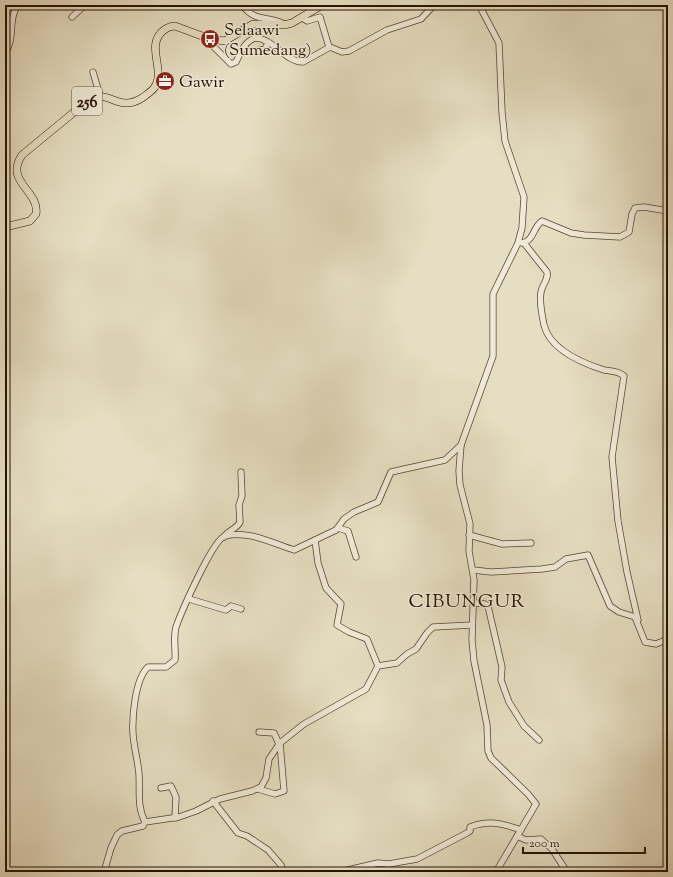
<svg xmlns="http://www.w3.org/2000/svg" width="673" height="877" viewBox="0 0 673 877" font-family="'Sorts Mill Goudy',serif">
<style>
.lines{fill:none;stroke-linecap:round;stroke-linejoin:round}
.minor-casing{stroke:#554430;stroke-width:7}
.major-casing{stroke:#251100;stroke-width:8}
.minor{stroke:#efead7;stroke-width:5.5}
.major{stroke:#e6dec2;stroke-width:7}
.labels{text-anchor:middle;stroke-width:3;stroke-linejoin:round;paint-order:stroke}
.shield{fill:#efead7;stroke:#625240;stroke-width:1}
.shield-label{font-size:16px;font-weight:bold;fill:#251100}
.poi-label{font-size:17px;fill:#251100;stroke:#efead7;text-anchor:start}
.quarter-label{font-size:19px;letter-spacing:1px;fill:#251100;stroke:#efead7}
</style>
<rect width="100%" height="100%" fill="#e6dec2"/>
<filter id="stains"><feTurbulence type="fractalNoise" baseFrequency=".005" numOctaves="4"/><feColorMatrix values="0 0 0 0 .2 0 0 0 0 .09 0 0 0 0 .02 0 0 0 .5 -.17"/></filter>
<radialGradient id="worn" r=".72"><stop offset=".6" stop-color="#630" stop-opacity="0"/><stop offset="1" stop-color="#630" stop-opacity=".3"/></radialGradient>
<g class="lines">
<g class="minor-casing">
<g id="minor">
<path d="M242 5C256 23 266 15 284 24"/>
<polyline points="479,5 499,43 502,112 505,141 524,197 522,228 518,243 493,294 493,356 461,445 459,471 460,485 470,524 469,551 474,580 472,640 474,661 487,725 488,751 491,758 528,794 536,804 496,872"/>
<polyline points="72,17 85,5"/>
<polyline points="302,18 307,21 320,17 329,47"/>
<path d="M205 38 231 64 236 62C241 52 244 42 255 38 273 38 285 62 303 62L330 47 342 52 349 51 387 30 421 19 434 5"/>
<polyline points="254,51 265,49 268,43"/>
<path d="M5 53C16 37 7 21 18 5"/>
<polyline points="93,72 100,96"/>
<path d="M522 243C534 241 533 227 542 221L571 233 584 235 620 237 629 232 632 214 635 208 644 207 668 211"/>
<path d="M524 243 547 272C549 280 542 284 541 292 539 302 542 315 544 325 550 350 582 363 604 370 610 371 619 371 624 376L612 457 618 521 627 572 638 620"/>
<polyline points="338,528 348,531 356,557"/>
<polyline points="469,535 502,544 531,543"/>
<path d="M224 537C228 530 237 529 240 522L239 505 242 496 241 472"/>
<polyline points="473,570 491,572 542,569 555,567 566,559 588,555 610,606 619,612 635,617 645,642 656,644 668,639"/>
<polyline points="189,599 226,610 231,606 241,609"/>
<polyline points="474,603 485,604 488,606 502,667 501,680 509,702 524,726 539,740"/>
<polyline points="378,666 367,639 349,632 337,625 341,604 326,588 318,563 315,540 336,530 344,519 354,512 378,502 391,472 445,460 461,445"/>
<polyline points="259,732 274,733 279,744"/>
<polyline points="161,788 171,786 176,797 175,818"/>
<polyline points="258,789 275,794 284,791 280,743"/>
<polyline points="213,801 238,833 247,836 268,850 281,865 283,872"/>
<path d="M145 822C137 807 140 791 139 774 138 761 134 748 133 734 132 717 135 679 148 667H166L175 660C176 650 173 638 176 627 181 613 213 539 225 536 248 530 272 543 294 550L315 540"/>
<polyline points="517,836 526,840 541,839 552,849 567,872"/>
<polyline points="104,872 111,848 117,835 122,831 143,826 145,822 179,817 196,811 220,799 252,791 261,787 266,778 269,759 280,743 304,724 366,689 378,666 397,663 407,654 416,649 427,633 433,627 472,625"/>
<path d="M339 872 378 863 389 864 417 859 467 833 470 831V827C489 820 501 823 521 830"/>
</g>
</g>
<g class="major-casing">
<path id="major" d="M5 227 30 221 36 214C40 191 4 182 22 155L90 99C110 89 118 113 142 98 146 95 151 92 154 88 167 71 144 45 164 30 168 27 170 26 175 26L210 39 225 41 253 24 284 25 292 23 322 5"/>
</g>
<use href="#minor" class="minor"/>
<use href="#major" class="major"/>
</g>
<defs>
<g id="bus-disc" transform="scale(1)"><circle r="9.5" fill="#8f2418" stroke="#efead7"/><path d="M-5-6H5V4H4V6H2V4H-2V6H-4V4H-5ZM-3.5-4V0h7V-4ZM-3.5 1.2v1.5H-2V1.2ZM2 1.2v1.5H3.5V1.2Z" fill="#fff"/></g>
<g id="office-disc" transform="scale(1)"><circle r="9.5" fill="#8f2418" stroke="#efead7"/><path d="M-6-3h4V-5.5h4V-3h4V5H-6ZM-1-4.5V-3h2v-1.5ZM-6 0V1H6V0Z" fill="#fff"/></g>
</defs>
<g fill-rule="evenodd">
<use href="#bus-disc" x="210" y="39"/>
<use href="#office-disc" x="165" y="81"/>
</g>
<g class="labels">
<rect class="shield" x="72" y="87" width="30" height="28" rx="3"/>
<g class="shield-label">
<text x="87" y="107">256</text>
</g>
<g class="poi-label">
<text x="224" y="35">Selaawi<tspan x="224" dy="20">(Sumedang)</tspan></text>
<text x="179" y="87">Gawir</text>
</g>
<g class="quarter-label">
<text x="467" y="607">CIBUNGUR</text>
</g>
</g>
<rect width="673" height="877" fill="none" stroke="#e6dec2" stroke-width="20"/>
<rect x="6" y="6" width="661" height="865" fill="none" stroke="#251100" stroke-width="2"/>
<rect x="10" y="10" width="653" height="857" fill="none" stroke="#251100"/>
<path d="M523 847v6h122v-6" fill="none" stroke="#251100" stroke-width="2"/>
<text x="529" y="847" font-size="12" fill="#251100" stroke="#efead7" stroke-width="3" paint-order="stroke">200 m</text>
<rect width="100%" height="100%" filter="url(#stains)"/>
<rect width="100%" height="100%" fill="url(#worn)"/>
</svg>
